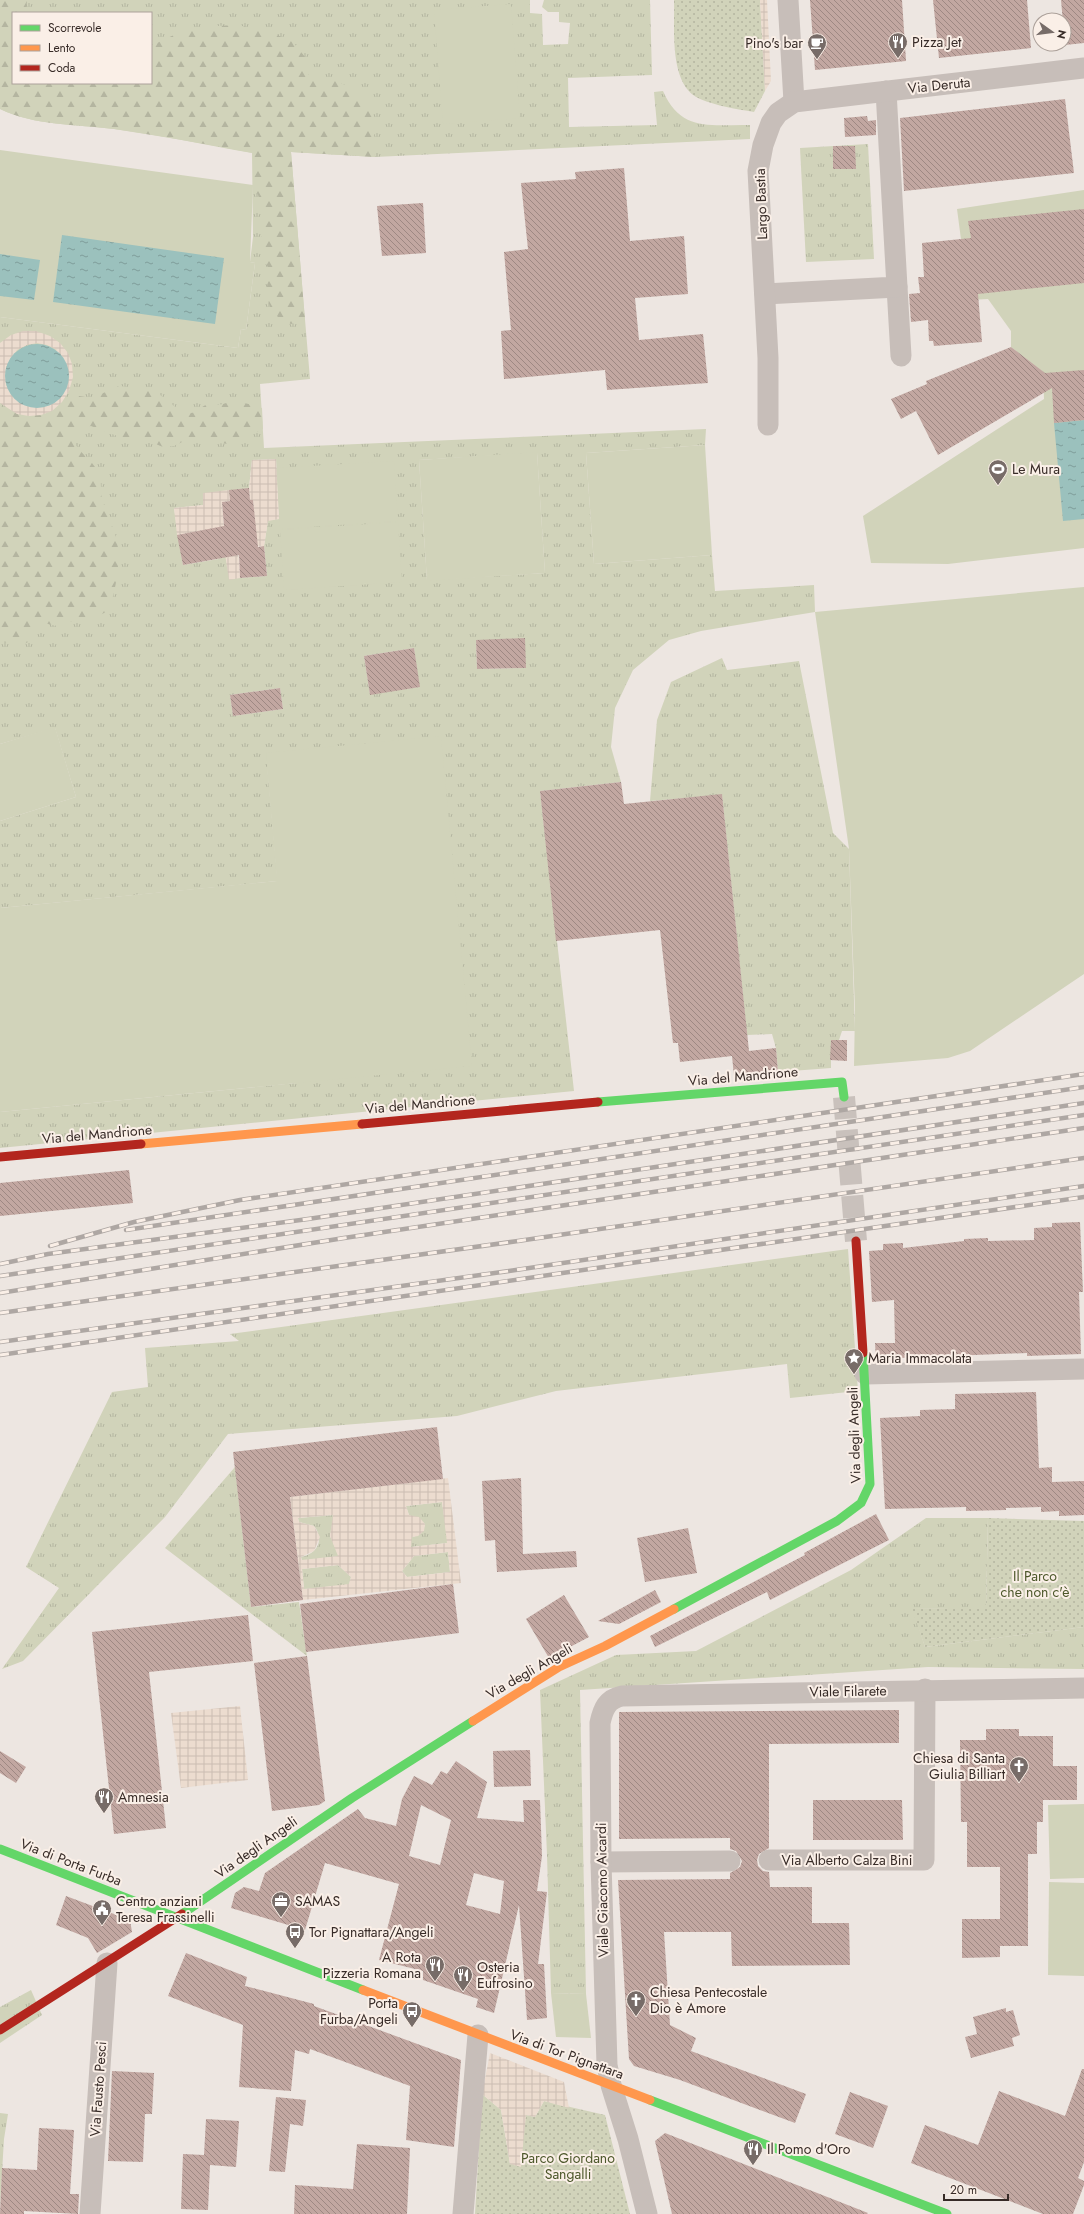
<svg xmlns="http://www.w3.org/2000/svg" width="1084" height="2214" viewBox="0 0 1084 2214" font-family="Jost,sans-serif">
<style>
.grass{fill:url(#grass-tufts);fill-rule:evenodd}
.forest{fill:url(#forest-firs)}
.park{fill:url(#park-dots)}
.garden{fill:#d1d3ba}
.plaza{fill:url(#plaza-grid);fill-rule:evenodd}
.water{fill:url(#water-ripples)}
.building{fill:url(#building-back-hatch);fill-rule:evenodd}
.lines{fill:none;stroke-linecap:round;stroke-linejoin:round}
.secondary-tunnel{stroke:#c9c1bc;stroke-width:22;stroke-dasharray:22 11;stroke-linecap:butt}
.street{stroke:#c7beb9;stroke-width:21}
.fast{stroke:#63d668;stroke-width:9}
.slow{stroke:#ff974d;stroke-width:9}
.jam{stroke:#b3261e;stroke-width:9}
.rail-casing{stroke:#aea7a3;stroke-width:4.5}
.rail{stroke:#faefe7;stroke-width:3;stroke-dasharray:9;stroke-linecap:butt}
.labels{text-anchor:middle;stroke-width:4;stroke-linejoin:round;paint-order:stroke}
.poi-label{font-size:14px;fill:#372b27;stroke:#faefe7;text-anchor:start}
.street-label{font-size:14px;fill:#372b27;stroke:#faefe7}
.park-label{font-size:14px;fill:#4c572a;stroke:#faefe7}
</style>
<defs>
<pattern id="grass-tufts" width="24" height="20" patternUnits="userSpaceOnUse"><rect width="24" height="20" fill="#d1d3ba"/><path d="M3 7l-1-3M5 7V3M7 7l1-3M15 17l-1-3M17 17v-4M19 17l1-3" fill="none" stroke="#b4b5a0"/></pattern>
<pattern id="forest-firs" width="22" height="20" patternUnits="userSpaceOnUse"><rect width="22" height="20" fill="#d1d3ba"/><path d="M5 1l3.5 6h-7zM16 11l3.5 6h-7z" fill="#b4b5a0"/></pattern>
<pattern id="park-dots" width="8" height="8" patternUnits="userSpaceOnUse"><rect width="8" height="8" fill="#d1d3ba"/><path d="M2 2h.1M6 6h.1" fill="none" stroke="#b4b5a0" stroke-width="1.8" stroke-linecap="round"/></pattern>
<pattern id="plaza-grid" width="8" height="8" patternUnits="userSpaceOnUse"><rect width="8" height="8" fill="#ecdccf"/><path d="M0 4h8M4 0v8" fill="none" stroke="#cbbdb2"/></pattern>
<pattern id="water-ripples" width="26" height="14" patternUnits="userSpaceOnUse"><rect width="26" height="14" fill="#9bc1bd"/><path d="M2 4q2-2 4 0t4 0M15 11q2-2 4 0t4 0" fill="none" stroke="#7f9d9a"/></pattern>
<pattern id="building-back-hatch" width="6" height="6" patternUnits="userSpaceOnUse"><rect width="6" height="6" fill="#c2a7a1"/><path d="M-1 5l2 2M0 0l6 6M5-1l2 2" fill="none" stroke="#9e8883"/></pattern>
</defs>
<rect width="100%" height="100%" fill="#ede6e1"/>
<g class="grass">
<path d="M0 0H530V13L542 14 543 45 568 44 570 23 559 22V12H548L542 7 544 0H650L652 75 568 78 569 127 657 125 654 92 663 91C681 133 712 124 750 125V139L375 157 291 152 310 379 260 384 264 448 706 429 705 445 586 453 594 564 712 555 715 591 814 585 815 612 701 631 669 640 633 670 615 708 611 747 621 782 540 791 574 1091 0 1148V1112L296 1083 266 753 278 881 0 908V821L76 797 55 728 0 744V317L238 348 241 329 246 330 255 263 250 262 253 237 252 153C206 145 160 135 114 129 76 124 35 126 0 109ZM13 13H151V83H13ZM537 453 545 573 427 580 419 460ZM276 459 279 519 268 520 264 546 267 576 240 578 225 553 218 559 183 565 174 508 204 505 249 488 252 460ZM476 640 526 668 477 669ZM414 648 419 687 370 694 364 656ZM280 688 283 709 233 716 230 695Z"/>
<polygon points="868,144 874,259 806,262 800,148"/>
<polygon points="722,658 727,670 799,661 833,833 849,849 855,1031 842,1031 839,1040 831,1040 831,1068 778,1072 776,1048 772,1034 747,1035 722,795 650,801 657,720 671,682"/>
<polygon points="848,1249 858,1391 790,1398 787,1364 556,1391 457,1416 228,1434 165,1517 23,1661 2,1669 59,1588 26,1567 112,1392 148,1387 145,1348 239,1341 230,1334"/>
<polygon points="235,1467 251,1607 299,1602 307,1656 165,1548"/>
<path d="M442 1502 448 1543 411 1547V1537C420 1536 423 1533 425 1524L409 1515 406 1506Z"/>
<path d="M334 1515 330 1536 339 1556 302 1561 301 1557C317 1554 325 1540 314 1526L299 1522 298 1518Z"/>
<polygon points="926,1518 988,1518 986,1608 913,1609 925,1647 1084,1627 1084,1669 928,1667 580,1690 586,1994 551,1993 547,1855 540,1690 616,1655 696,1651 851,1570"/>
<polygon points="448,1552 450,1572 407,1577 402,1571 414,1556"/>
<polygon points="338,1565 351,1577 349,1585 304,1589 302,1569"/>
<polygon points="31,1990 42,2015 0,2043 0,2007"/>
<polygon points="0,2113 8,2114 4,2139 0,2206"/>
</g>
<g class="forest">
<path d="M0 0H27L26 13H13V83H151V52L157 43 178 33 215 26 238 25 277 35 293 42 305 57V71L314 80C341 77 352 89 373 105L375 157 291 152 305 321 291 324 273 314 266 296 269 269 263 258 260 244 263 225 260 199 253 185V153C207 144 160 136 114 129 76 124 35 126 0 109Z"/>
<path d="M119 386 155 391 179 410 192 413 209 403C225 407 222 402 234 402 244 402 253 405 262 408L263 429 231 444 217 443 204 437 188 439 174 446 163 447 139 437 125 439 91 426 81 428 71 435C75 451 93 459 99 474 102 482 100 491 102 499 106 512 112 524 116 537 122 559 116 588 109 610L87 623 67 621 57 626 39 622 30 641 22 645 1 642 0 403 3 407 52 411 62 402 79 396 92 398Z"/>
</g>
<g class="park">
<path d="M674 0H760L765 91 754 112C736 109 717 106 700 99 668 86 675 28 674 0Z"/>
<polygon points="988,1518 1084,1521 1084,1627 925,1647 912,1609 986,1607"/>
<polygon points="482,2094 501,2110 510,2164 526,2115 535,2117 544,2101 605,2115 630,2214 475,2214"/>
</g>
<g class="garden">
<polygon points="511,4 520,118 443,124 434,10"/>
<polygon points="0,150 253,185 250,262 255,263 246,330 241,329 238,348 0,317"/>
<polygon points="1084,190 1084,548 948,564 871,563 863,516 1044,399 1043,372 1011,347 1011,331 988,299 969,300 957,209"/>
<polygon points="705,445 712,555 594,564 586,453"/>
<polygon points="537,452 545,573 427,581 419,460"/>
<polygon points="394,461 398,521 280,529 276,468"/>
<polygon points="398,522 402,582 284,590 280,530"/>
<polygon points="1084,587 1084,974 970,1051 948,1058 854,1066 855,1010 849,849 815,612"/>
<polygon points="55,727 76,797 0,821 0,744"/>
<polygon points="441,736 472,1066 0,1112 0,908 277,881 266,753"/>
<polygon points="1084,1804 1084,1878 1050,1879 1048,1805"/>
<polygon points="1049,1882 1084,1883 1084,1976 1048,1975"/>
<polygon points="551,1993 586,1994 591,2038 556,2037"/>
</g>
<g class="plaza">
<polygon points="760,0 767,0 771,81 765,91"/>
<path d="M23 331H36L50 336 60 343 68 353 72 364 73 377 69 391 62 402 52 411 41 415 29 416 17 414 0 403V343L11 335ZM37 343 47 345 57 350 6 386V367L17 350 27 345Z"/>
<polygon points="276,459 279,519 268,521 264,546 238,548 240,578 229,580 225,554 212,529 177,535 174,508 203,505 203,493 229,490 230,501 222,502 224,527 255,524 253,500 250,500 249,488 252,460"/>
<path d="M448 1478 461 1583 303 1600 290 1497ZM442 1502 447 1543 411 1547 412 1537 418 1536 424 1531 425 1524 419 1517 409 1515 406 1506ZM333 1515 330 1536 338 1556 302 1560 301 1557 314 1551 320 1537 314 1526 299 1522 298 1518ZM448 1552 450 1572 407 1577 402 1571 414 1556ZM338 1565 351 1577 349 1584 304 1589 302 1569Z"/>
<polygon points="240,1706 248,1780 181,1788 171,1713"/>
<polygon points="490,2053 564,2082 569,2108 544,2101 535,2117 526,2115 521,2167 510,2164 501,2110 482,2094"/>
</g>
<g class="water">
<polygon points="62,235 224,258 215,324 53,302"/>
<polygon points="0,254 40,260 34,300 0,296"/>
<circle cx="37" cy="376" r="32"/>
<polygon points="1084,420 1084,519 1063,521 1054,423"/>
</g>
<g class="building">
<polygon points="810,0 902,0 906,61 815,70"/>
<polygon points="933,0 1027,0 1031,48 939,58"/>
<polygon points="1061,0 1084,0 1084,43 1065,45"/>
<polygon points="1065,99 1074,173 904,191 900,118"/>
<polygon points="867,116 868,121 876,120 876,135 845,137 844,118"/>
<polygon points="833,146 855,146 856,169 833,169"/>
<polygon points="624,168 630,241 684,236 688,294 635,298 639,340 703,334 708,383 607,390 605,370 504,379 501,331 511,330 504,252 528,249 521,183 576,179 575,172"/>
<polygon points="423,203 426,253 382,256 377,206"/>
<polygon points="1084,209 1084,283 978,294 982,342 934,346 933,341 929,341 928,320 911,322 909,294 920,293 918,277 924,277 922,243 971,238 968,221"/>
<polygon points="1011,347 1045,373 1084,370 1084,420 1054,423 1052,388 938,455 916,411 901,419 891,399 927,384 926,381"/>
<polygon points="249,488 250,500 253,500 258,547 264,546 267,576 240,578 239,555 183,565 177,535 224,526 222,502 230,501 229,490"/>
<polygon points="525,638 526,668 477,669 476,640"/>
<polygon points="414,648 420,687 370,695 364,656"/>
<polygon points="280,688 283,709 233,716 230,695"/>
<polygon points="621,782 624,804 722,794 749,1051 776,1048 778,1072 734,1076 732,1056 680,1062 678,1043 673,1043 660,930 556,941 540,791"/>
<polygon points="831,1040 847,1040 847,1061 830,1060"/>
<polygon points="129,1170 133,1203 0,1216 0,1183"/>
<polygon points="1080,1222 1083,1292 1079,1292 1081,1354 1027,1356 1027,1353 876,1359 875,1343 895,1343 894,1300 872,1302 869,1251 883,1250 883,1244 903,1243 903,1248 964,1241 964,1239 988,1238 988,1241 1034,1240 1034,1228 1052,1227 1052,1223"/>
<polygon points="1036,1392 1039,1468 1052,1467 1052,1482 1084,1481 1084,1515 1059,1516 1059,1511 1041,1512 1041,1507 1006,1508 1006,1510 966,1511 966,1507 885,1509 880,1418 920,1416 920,1410 955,1409 955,1394"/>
<polygon points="437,1427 443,1479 290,1497 303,1600 251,1607 233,1452"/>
<polygon points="521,1478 523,1554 576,1551 577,1567 497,1572 495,1540 485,1541 482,1481"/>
<polygon points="876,1514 889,1540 770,1600 767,1592 655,1647 650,1636 805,1555 804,1553"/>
<polygon points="688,1528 697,1573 645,1582 637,1538"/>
<polygon points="453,1584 459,1633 306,1652 300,1604"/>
<polygon points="655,1590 661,1602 619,1624 598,1621"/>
<polygon points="564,1595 589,1637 549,1658 526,1619"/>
<polygon points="248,1615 253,1661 149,1672 166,1828 114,1834 92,1632"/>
<polygon points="307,1656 325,1801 319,1805 272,1811 254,1663"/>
<polygon points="899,1710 899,1743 769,1744 769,1848 759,1854 757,1860 758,1866 763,1871 769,1872 770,1887 812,1887 812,1923 849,1923 850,1965 732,1966 731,1932 664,1932 670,2025 696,2038 691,2051 806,2094 795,2123 680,2080 634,2066 629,2059 618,1880 730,1879 730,1873 740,1867 742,1861 736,1851 730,1849 730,1838 619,1839 619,1712"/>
<polygon points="986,1729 1019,1729 1019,1736 1053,1736 1053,1766 1077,1766 1077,1800 1043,1800 1043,1822 1037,1822 1037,1854 1028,1854 1028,1946 1000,1946 1000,1957 962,1958 962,1919 1000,1919 1000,1867 967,1867 967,1822 961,1822 960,1740 986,1740"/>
<polygon points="530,1750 531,1786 494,1787 493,1751"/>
<polygon points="0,1751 26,1767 16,1783 0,1773"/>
<path d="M456 1761 487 1782 477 1818 524 1822 523 1800H540L542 1856 537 1891 547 1892 538 1964H544L547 2018 527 2020 519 1905 494 2013 476 2007 478 1999 423 1980V1971L379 1960 399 1884 325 1863 305 1930 231 1908 235 1893 244 1887 259 1891 265 1873 358 1809 365 1818 396 1826 402 1799 414 1776 432 1785 441 1771 447 1774ZM421 1805 451 1820 440 1865 409 1856ZM474 1873 504 1881 500 1914 466 1905Z"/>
<polygon points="813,1800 902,1800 903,1840 813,1840"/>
<polygon points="66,1896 130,1920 132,1932 97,1953 88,1938 56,1925"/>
<polygon points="186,1953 247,1977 245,1986 314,2004 314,2006 461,2060 454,2147 406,2140 410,2086 310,2049 309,2054 295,2050 291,2091 239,2087 243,2025 168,1996"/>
<polygon points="1006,2008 1006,2012 1013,2010 1020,2035 1012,2038 1014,2046 971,2058 965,2037 977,2034 973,2017"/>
<polygon points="1082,2069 1084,2069 1084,2162 1078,2178 1084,2181 1084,2185 1073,2214 1043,2214 911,2163 925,2125 978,2145 999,2091 1065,2116"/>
<polygon points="112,2071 154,2073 152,2114 145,2114 143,2162 108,2161"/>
<polygon points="850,2092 888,2106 873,2148 835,2134"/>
<polygon points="276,2097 306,2100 303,2126 290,2124 285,2172 269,2171"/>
<polygon points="206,2119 239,2121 236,2167 210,2165 208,2210 181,2209 183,2154 204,2155"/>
<polygon points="39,2128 74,2130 70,2194 79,2194 78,2214 24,2211 24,2214 0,2214 2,2168 37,2170"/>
<polygon points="665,2133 868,2213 867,2214 672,2214 655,2141"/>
<polygon points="357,2144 410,2148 407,2214 294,2214 295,2185 353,2189"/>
</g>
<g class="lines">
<polyline class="secondary-tunnel" points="844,1097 856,1241"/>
<g class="street">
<polyline points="788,0 794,102"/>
<polyline points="897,287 901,356"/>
<polyline points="765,294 897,287 886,91"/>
<polyline points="768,425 768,358 758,171 763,145 771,123 778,113 794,102 1084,68"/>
<polyline points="865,1374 1084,1369"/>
<polyline points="769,1860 924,1860 925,1689"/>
<polyline points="601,1862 730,1861"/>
<polyline points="90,2214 107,1963"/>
<polyline points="463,2214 478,2035"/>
<path d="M647 2214 628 2139 611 2085 607 2065 601 1862 600 1723C603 1709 607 1699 622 1696L1084 1688"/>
</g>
<g class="fast">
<polyline points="598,1102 842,1082 844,1097"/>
<polyline points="674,1609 837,1521 861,1503 870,1484 863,1353"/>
<polyline points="0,1849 363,1990"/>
<polyline points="182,1914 352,1798 473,1721"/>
<polyline points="650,2100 947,2214"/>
</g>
<g class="slow">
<polyline points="141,1144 362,1124"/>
<polyline points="473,1721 559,1667 605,1646 674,1609"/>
<polyline points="363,1990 650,2100"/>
</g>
<g class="jam">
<polyline points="362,1124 598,1102"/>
<polyline points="0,1157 141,1144"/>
<polyline points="856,1241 863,1353"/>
<polyline points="0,2030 182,1914"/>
</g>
<g class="rail-casing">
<g id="rail">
<polyline points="126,1230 1084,1087"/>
<polyline points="50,1246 134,1222 240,1200 1084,1074"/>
<polyline points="0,1264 48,1254 308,1219 1084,1103"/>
<polyline points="0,1276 1084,1115"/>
<polyline points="0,1293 344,1238 1084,1128"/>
<polyline points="0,1313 518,1241 1084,1158"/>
<polyline points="0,1342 509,1271 1084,1186"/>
<polyline points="0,1355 1084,1197"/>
</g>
</g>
<use href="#rail" class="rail"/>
</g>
<defs>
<g id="restaurant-pin" transform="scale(1)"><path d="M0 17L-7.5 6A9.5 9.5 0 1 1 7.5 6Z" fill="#776c68" stroke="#faefe7"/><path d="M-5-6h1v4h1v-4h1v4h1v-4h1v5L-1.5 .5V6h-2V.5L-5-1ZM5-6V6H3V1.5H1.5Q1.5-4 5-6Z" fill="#fff"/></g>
<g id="cafe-pin" transform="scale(1)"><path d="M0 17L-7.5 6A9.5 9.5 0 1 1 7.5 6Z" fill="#776c68" stroke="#faefe7"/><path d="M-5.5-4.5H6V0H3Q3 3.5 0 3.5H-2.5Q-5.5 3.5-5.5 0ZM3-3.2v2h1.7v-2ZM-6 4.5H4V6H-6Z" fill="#fff"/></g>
<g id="stadium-pin" transform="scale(1)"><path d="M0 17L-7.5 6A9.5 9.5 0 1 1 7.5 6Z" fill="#776c68" stroke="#faefe7"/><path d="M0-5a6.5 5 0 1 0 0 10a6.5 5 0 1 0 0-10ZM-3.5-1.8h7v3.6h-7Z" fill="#fff"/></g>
<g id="sight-pin" transform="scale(1)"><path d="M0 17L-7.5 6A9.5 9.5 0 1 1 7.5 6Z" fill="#776c68" stroke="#faefe7"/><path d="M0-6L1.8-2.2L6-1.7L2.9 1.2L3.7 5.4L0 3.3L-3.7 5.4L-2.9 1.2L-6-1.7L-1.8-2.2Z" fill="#fff"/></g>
<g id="church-pin" transform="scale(1)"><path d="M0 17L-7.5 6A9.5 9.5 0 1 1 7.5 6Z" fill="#776c68" stroke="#faefe7"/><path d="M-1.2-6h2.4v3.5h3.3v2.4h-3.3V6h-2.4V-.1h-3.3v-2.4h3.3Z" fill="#fff"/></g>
<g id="office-pin" transform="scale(1)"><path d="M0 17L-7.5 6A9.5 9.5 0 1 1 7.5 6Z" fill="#776c68" stroke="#faefe7"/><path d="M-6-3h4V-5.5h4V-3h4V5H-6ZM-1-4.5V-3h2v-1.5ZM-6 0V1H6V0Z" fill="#fff"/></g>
<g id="civic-pin" transform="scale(1)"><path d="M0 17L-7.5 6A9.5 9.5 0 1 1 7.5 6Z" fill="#776c68" stroke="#faefe7"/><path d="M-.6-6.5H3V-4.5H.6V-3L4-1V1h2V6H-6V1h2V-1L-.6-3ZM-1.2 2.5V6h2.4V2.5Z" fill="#fff"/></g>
<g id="bus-pin" transform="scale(1)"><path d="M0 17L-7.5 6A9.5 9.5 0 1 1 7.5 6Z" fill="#776c68" stroke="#faefe7"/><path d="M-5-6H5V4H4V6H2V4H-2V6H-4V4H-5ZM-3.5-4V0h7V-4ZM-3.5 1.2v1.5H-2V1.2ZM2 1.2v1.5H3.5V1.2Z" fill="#fff"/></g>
</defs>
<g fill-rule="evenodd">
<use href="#restaurant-pin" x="898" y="42"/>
<use href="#cafe-pin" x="817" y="43"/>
<use href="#stadium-pin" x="998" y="469"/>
<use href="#sight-pin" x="854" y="1358"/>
<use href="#church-pin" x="1019" y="1766"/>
<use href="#restaurant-pin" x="104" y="1797"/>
<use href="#office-pin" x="281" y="1901"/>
<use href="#civic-pin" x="102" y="1909"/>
<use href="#bus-pin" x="295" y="1932"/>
<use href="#restaurant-pin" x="435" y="1965"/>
<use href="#restaurant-pin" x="463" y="1975"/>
<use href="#church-pin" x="636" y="2000"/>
<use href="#bus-pin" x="412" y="2011"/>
<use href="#restaurant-pin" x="753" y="2149"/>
</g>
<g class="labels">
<g class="poi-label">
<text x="912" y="47">Pizza Jet</text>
<text x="803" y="48" text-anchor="end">Pino's bar</text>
<text x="1012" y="474">Le Mura</text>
<text x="868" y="1363">Maria Immacolata</text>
<text x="1005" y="1763" text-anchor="end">Chiesa di Santa<tspan x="1005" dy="16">Giulia Billiart</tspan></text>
<text x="118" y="1802">Amnesia</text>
<text x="116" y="1906">Centro anziani<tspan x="116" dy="16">Teresa Frassinelli</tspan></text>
<text x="295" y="1906">SAMAS</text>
<text x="309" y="1937">Tor Pignattara/Angeli</text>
<text x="421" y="1962" text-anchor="end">A Rota<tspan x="421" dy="16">Pizzeria Romana</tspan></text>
<text x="477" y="1972">Osteria<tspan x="477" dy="16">Eufrosino</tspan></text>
<text x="650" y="1997">Chiesa Pentecostale<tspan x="650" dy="16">Dio è Amore</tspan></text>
<text x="398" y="2008" text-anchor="end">Porta<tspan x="398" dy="16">Furba/Angeli</tspan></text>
<text x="767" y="2154">Il Pomo d'Oro</text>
</g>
<g class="street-label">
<text transform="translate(939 85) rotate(-6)" y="5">Via Deruta</text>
<text transform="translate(761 204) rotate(-92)" y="5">Largo Bastia</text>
<text transform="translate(743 1076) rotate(-5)" y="5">Via del Mandrione</text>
<text transform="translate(420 1104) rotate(-5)" y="5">Via del Mandrione</text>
<text transform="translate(97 1134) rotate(-5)" y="5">Via del Mandrione</text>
<text transform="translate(854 1435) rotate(-92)" y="5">Via degli Angeli</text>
<text transform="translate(529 1671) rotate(-30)" y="5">Via degli Angeli</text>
<text transform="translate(848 1691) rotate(-1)" y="5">Viale Filarete</text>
<text transform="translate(256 1847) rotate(-35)" y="5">Via degli Angeli</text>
<text x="847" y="1865">Via Alberto Calza Bini</text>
<text transform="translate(71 1862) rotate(21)" y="5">Via di Porta Furba</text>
<text transform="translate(602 1890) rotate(-91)" y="5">Viale Giacomo Aicardi</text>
<text transform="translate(567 2054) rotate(20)" y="5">Via di Tor Pignattara</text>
<text transform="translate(98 2089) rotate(-86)" y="5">Via Fausto Pesci</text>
</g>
<g class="park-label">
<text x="1035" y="1581">Il Parco<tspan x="1035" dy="16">che non c'è</tspan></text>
<text x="568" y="2163">Parco Giordano<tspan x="568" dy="16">Sangalli</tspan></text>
</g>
</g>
<rect x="12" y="12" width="140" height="72" fill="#faefe7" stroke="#aca19a"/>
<rect x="20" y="25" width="20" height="6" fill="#63d668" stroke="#aca19a"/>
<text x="48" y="32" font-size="12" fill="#372b27">Scorrevole</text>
<rect x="20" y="45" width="20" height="6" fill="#ff974d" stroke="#aca19a"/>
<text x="48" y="52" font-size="12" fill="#372b27">Lento</text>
<rect x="20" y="65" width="20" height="6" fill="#b3261e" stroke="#aca19a"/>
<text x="48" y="72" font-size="12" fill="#372b27">Coda</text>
<g transform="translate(1052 32) rotate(104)"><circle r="19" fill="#faefe7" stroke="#aca19a"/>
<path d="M0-3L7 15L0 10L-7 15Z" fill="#776c68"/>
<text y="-6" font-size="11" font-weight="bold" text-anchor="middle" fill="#372b27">N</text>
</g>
<path d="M944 2194v6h64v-6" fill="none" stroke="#372b27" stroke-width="2"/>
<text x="950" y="2194" font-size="12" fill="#372b27" stroke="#faefe7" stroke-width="3" paint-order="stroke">20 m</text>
</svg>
